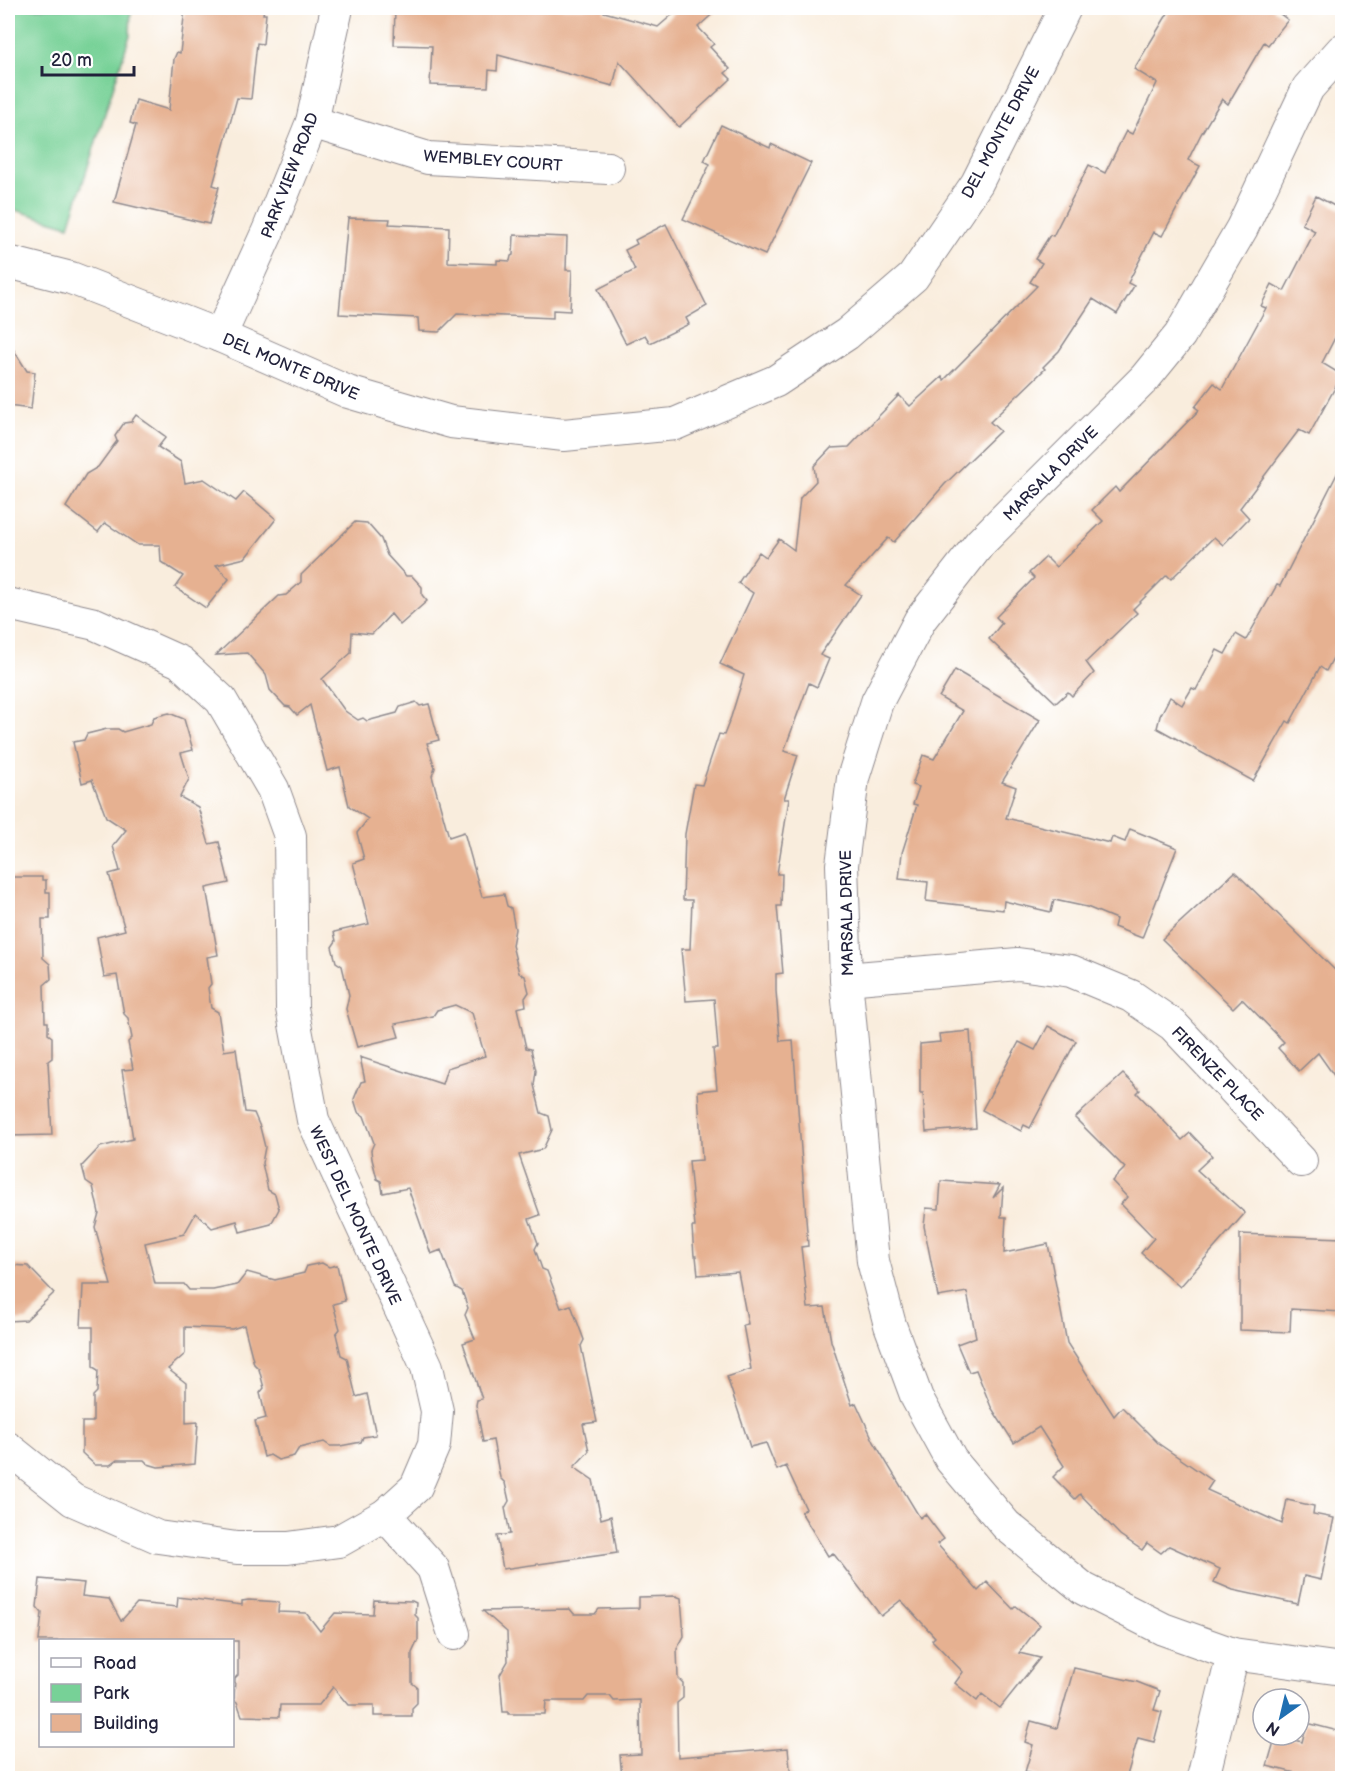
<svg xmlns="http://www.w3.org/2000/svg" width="1350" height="1786" viewBox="0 0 1350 1786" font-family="'Balsamiq Sans',sans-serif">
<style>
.green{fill:#77d197;stroke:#4c7a69;stroke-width:1.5}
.building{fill:#e6b191}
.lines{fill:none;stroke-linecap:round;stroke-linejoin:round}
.minor-casing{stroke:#8e888c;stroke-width:34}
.minor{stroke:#fff;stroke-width:32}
.labels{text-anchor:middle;stroke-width:5;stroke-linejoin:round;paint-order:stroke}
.street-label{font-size:16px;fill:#22223b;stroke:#fff}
</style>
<rect width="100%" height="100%" fill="#fff"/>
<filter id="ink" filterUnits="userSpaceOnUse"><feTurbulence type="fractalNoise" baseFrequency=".0167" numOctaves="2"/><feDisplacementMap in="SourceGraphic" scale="12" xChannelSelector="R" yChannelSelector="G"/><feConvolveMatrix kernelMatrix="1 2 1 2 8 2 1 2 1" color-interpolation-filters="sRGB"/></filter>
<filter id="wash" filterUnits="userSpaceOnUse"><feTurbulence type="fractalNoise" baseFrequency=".008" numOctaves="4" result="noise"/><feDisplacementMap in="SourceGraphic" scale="24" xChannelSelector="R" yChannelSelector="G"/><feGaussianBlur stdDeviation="1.35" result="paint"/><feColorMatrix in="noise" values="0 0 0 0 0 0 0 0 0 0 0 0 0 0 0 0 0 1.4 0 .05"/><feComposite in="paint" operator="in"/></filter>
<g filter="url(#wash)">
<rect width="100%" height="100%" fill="#f9eddd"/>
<polygon class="green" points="8,8 131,8 130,35 69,226 8,208"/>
<g id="blocks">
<g class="building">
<polygon points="185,8 264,8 263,14 266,14 263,44 257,43 251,99 237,98 213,185 219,187 209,224 114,202 136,125 130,123 136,100 169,110 174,59 177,52 180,53"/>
<polygon points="395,8 605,8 604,12 658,27 680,8 719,8 698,27 714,44 710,47 730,69 725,73 731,79 679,127 619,61 613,86 498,55 497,71 489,70 488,87 430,85 432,46 394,45"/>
<polygon points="1171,8 1272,8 1288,20 1268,45 1264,42 1228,104 1222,99 1201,134 1188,160 1200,166 1162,236 1154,232 1128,283 1134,286 1117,314 1093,299 1059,351 1043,367 1045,369 990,422 1000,431 945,484 894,542 888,538 846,585 861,595 820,655 829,659 817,687 809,683 784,751 798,755 784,799 789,799 777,874 782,874 781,906 777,906 783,973 776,974 776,991 780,1041 793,1040 808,1246 801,1247 808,1308 825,1307 831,1341 852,1405 856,1403 874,1442 920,1518 925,1514 944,1539 937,1544 978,1591 987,1582 1013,1609 1016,1606 1040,1625 1019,1653 1040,1658 1000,1708 982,1694 977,1701 955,1683 963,1672 932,1640 935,1637 901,1600 881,1616 833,1553 828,1556 801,1512 806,1509 786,1466 777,1470 766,1443 750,1447 727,1377 751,1369 743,1325 748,1324 738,1272 698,1275 696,1256 694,1256 692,1227 695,1227 689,1161 702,1160 698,1091 717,1089 713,1049 718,1049 714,999 686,1001 681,949 690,949 692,900 683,900 685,834 694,784 702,785 719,734 724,735 731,717 744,675 720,664 753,593 738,583 759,552 766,557 779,539 794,550 800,498 816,481 814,466 831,448 849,447 899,395 910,406 942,377 944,380 1037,286 1030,282 1042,263 1035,259 1050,235 1053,236 1089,165 1105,173 1126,131 1132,134 1157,83 1134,69"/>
<polygon points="721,125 770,148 771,144 811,163 765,255 683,219 710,164 704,161"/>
<polygon points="1316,196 1342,210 1342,324 1322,363 1342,375 1309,435 1299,430 1240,508 1249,518 1223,545 1214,537 1171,579 1167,575 1133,609 1137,613 1086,662 1094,673 1072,696 1068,692 1056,703 989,639 1002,623 996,617 1034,578 1029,573 1046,557 1056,567 1103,521 1092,510 1115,487 1119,492 1199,410 1195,407 1214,383 1222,389 1266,308 1261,306 1272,284 1284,291 1315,231 1302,224"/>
<polygon points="348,218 390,219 389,224 449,227 448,262 497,264 497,260 510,261 511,256 513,255 514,235 567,237 566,270 572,270 570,311 553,310 553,318 457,314 439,332 419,331 418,318 339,314"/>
<polygon points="666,224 707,306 686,318 689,324 650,343 645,335 626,344 598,289 635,270 625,250 637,244 635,240"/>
<polygon points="8,341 27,371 35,372 31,409 8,406"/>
<polygon points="136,415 166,437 158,447 181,462 185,483 204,479 236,501 244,492 276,519 245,558 216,565 229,579 206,608 175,587 183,576 161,562 160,545 138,545 105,523 98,532 66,507 86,474 98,467 117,441 115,436 124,423 131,422"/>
<polygon points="1342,464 1342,641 1326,671 1320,667 1290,723 1287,721 1253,781 1157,728 1160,716 1170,697 1182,705 1192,688 1196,690 1217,650 1225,654 1236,634 1246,640 1277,585 1280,586"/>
<polygon points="355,522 367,523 381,539 387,555 406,576 412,576 422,587 422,595 427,601 400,625 391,614 372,634 352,632 351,653 322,679 345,711 358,720 363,718 367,721 397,713 400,707 416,702 420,706 429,704 439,740 427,743 435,768 432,776 449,837 464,832 482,897 504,894 507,906 511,908 515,929 512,945 519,973 525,976 529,992 525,998 526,1006 517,1008 526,1048 531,1049 536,1071 534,1085 541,1113 549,1116 552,1130 543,1149 519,1155 540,1215 529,1219 538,1243 535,1249 542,1269 547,1271 561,1308 571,1305 584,1340 581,1346 597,1422 583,1424 589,1451 574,1467 593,1480 601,1519 611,1516 617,1553 503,1569 497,1536 510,1534 505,1508 509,1501 505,1483 500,1478 493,1440 483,1442 476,1405 477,1400 482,1399 463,1343 475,1339 465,1315 468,1308 462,1291 455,1287 441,1250 431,1254 408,1188 383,1193 381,1181 377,1179 372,1159 371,1150 374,1143 364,1116 358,1112 354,1099 361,1082 365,1081 360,1057 442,1084 447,1068 485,1056 472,1013 455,1005 437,1010 433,1016 395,1024 399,1037 357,1047 346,1009 349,995 342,966 336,962 332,947 336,941 334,932 369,924 353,863 364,859 357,833 368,819 349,806 340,767 327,771 310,705 297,715 290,707 285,706 270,690 266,675 247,653 216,655 279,596 286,595 301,582 301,575"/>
<polygon points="955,670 1040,720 1002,782 1016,787 1006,818 1110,843 1112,837 1125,842 1130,829 1177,848 1142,938 1114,927 1116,919 1087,907 1054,900 1051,912 1004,901 1003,910 926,901 928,882 899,879 902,853 917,805 913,804 919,787 912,785 923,755 934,759 963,711 939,697"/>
<polygon points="169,713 184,719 193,750 181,753 189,779 180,797 198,807 209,844 219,842 229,883 206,888 218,955 207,957 211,984 208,988 211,1008 218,1012 224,1051 236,1049 245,1112 254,1113 260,1127 265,1147 262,1163 268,1190 275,1194 279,1209 271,1224 240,1232 237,1221 212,1228 196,1213 184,1234 145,1243 155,1284 184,1284 189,1290 213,1290 237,1285 247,1272 275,1280 304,1273 307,1266 322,1263 329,1267 337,1265 345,1301 333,1304 340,1329 336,1334 341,1355 347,1358 356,1397 367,1394 376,1435 363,1437 361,1442 340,1446 330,1446 324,1442 299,1448 294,1456 278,1460 270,1455 264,1457 255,1421 266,1418 260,1393 264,1388 259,1369 254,1364 244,1325 232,1329 185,1327 185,1354 168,1369 186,1383 186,1423 198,1422 195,1464 158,1467 148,1464 144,1460 117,1460 110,1465 95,1465 82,1453 82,1422 93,1422 93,1396 97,1392 98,1370 93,1367 93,1327 81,1327 83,1285 111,1285 95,1227 99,1213 93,1186 86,1181 82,1166 100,1147 133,1139 122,1070 133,1069 128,1042 132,1038 128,1018 124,1014 117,975 104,977 97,937 125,930 109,874 120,871 113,846 126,830 106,817 92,780 82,783 73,742 84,740 87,734 107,729 118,729 123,732 151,724 154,717"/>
<polygon points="1235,872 1342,977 1342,1087 1318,1053 1299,1071 1278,1048 1284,1042 1242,999 1233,1008 1162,939"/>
<polygon points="8,877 42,877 42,880 46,880 46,892 50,892 50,919 42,919 43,958 50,964 51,979 44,985 45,1022 48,1022 48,1034 52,1037 52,1058 48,1061 52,1135 8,1136"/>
<polygon points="1048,1026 1076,1041 1030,1128 1024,1125 1021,1131 982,1110 1019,1042 1035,1050"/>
<polygon points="970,1031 976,1128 926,1132 923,1093 920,1093 920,1044 940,1042 939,1034"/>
<polygon points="1123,1074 1140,1090 1137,1093 1182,1140 1190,1133 1212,1156 1197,1170 1245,1213 1180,1287 1141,1253 1154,1238 1121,1204 1127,1197 1112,1181 1125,1168 1075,1118"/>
<polygon points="941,1181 1000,1185 993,1198 1003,1188 1001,1217 1006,1217 1004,1253 1048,1244 1067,1343 1114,1416 1122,1407 1159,1444 1213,1481 1207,1490 1282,1524 1287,1500 1314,1506 1313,1514 1334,1518 1321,1580 1304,1576 1298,1604 1233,1590 1214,1582 1220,1569 1169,1546 1161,1553 1147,1543 1142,1550 1120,1535 1080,1494 1075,1499 1053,1477 1064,1466 1039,1427 1014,1443 991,1407 976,1370 969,1372 957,1344 976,1337 967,1292 938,1297 924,1226 926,1208 939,1209"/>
<polygon points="1240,1234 1342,1238 1342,1312 1291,1309 1290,1332 1240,1330"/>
<polygon points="8,1265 28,1266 54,1293 26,1320 8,1321"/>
<polygon points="40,1579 84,1583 82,1596 109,1599 121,1621 137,1603 177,1607 178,1597 242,1605 242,1601 249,1600 279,1602 278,1612 306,1613 320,1631 335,1613 373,1614 374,1600 412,1601 416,1603 415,1615 418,1618 418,1640 412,1653 412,1683 417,1687 417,1703 412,1708 412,1716 374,1716 374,1705 348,1705 333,1687 319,1705 280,1705 279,1717 242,1716 237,1702 234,1700 235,1678 238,1675 238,1641 39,1641 42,1613 37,1607"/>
<polygon points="676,1596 681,1598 684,1636 677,1649 678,1678 683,1683 683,1698 677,1703 678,1757 788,1748 791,1779 622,1779 620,1755 641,1754 640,1700 614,1701 610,1696 588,1696 584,1701 546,1701 545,1714 508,1714 508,1712 503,1712 500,1675 508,1661 507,1632 483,1611 570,1609 574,1614 595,1614 599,1609 639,1608 639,1597"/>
<polygon points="1074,1668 1137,1682 1160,1691 1154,1710 1162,1712 1154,1742 1138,1738 1126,1779 1046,1779 1025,1772 1033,1745 1025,1742 1031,1721 1057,1728"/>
<polygon points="1307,1723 1342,1732 1342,1779 1319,1779 1267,1766 1276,1735 1302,1742"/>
</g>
</g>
</g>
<g filter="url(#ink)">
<use href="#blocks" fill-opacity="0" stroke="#8e888c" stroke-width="1.5"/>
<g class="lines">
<g class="minor-casing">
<g id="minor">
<polyline points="1342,50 1308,88 1242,228 1180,335 1145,378 980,543 920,620 877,702 853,778 842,865 846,979 873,1261 890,1325 917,1398 951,1460 1006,1525 1084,1589 1163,1629 1233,1654 1342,1669"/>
<polyline points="312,122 428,158 608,168"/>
<polyline points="8,262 71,278 220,336 348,392 451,422 564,435 675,424 776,381 847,334 913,277 977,183 1065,8"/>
<polyline points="220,336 268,231 312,122 337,8"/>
<polyline points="8,604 95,624 180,662 221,700 273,789 290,836 292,1008 313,1120 427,1367 437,1411 434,1445 416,1487 385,1515 339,1541 288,1548 237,1548 158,1537 73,1500 8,1448"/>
<polyline points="846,979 1018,964 1071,971 1131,996 1173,1025 1301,1161"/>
<polyline points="385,1515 433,1568 454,1634"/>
<polyline points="1203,1778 1233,1654"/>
</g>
</g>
<use href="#minor" class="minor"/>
</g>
</g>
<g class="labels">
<g class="street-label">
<text transform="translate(1000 132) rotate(-62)" y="6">DEL MONTE DRIVE</text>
<text transform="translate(493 160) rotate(4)" y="6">WEMBLEY COURT</text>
<text transform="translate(289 175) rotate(-69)" y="6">PARK VIEW ROAD</text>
<text transform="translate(291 366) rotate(23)" y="6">DEL MONTE DRIVE</text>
<text transform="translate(1050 473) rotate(-45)" y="6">MARSALA DRIVE</text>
<text transform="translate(846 913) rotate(-91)" y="6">MARSALA DRIVE</text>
<text transform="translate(1218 1073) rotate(46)" y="6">FIRENZE PLACE</text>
<text transform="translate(356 1215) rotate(65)" y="6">WEST DEL MONTE DRIVE</text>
</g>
</g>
<rect width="1350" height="1786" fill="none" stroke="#fff" stroke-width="30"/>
<rect x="39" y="1639" width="195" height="108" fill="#ffffff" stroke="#a7a7b1" stroke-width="1.5"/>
<rect x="51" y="1658" width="30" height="9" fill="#ffffff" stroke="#a7a7b1" stroke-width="1.5"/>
<text x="93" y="1669" font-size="18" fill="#22223b">Road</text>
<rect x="51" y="1684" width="30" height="18" fill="#77d197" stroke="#a7a7b1" stroke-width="1.5"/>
<text x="93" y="1699" font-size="18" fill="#22223b">Park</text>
<rect x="51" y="1714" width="30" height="18" fill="#e6b191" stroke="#a7a7b1" stroke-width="1.5"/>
<text x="93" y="1729" font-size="18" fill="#22223b">Building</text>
<g transform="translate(1281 1717) rotate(214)"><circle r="28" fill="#ffffff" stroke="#a7a7b1" stroke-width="1.5"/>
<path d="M0-4.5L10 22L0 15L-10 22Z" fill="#1f6fb2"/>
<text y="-9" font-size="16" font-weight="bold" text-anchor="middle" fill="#22223b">N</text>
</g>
<path d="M42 66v9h92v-9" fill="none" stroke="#22223b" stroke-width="3"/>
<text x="51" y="66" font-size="18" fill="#22223b" stroke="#ffffff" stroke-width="4.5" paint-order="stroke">20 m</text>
</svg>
